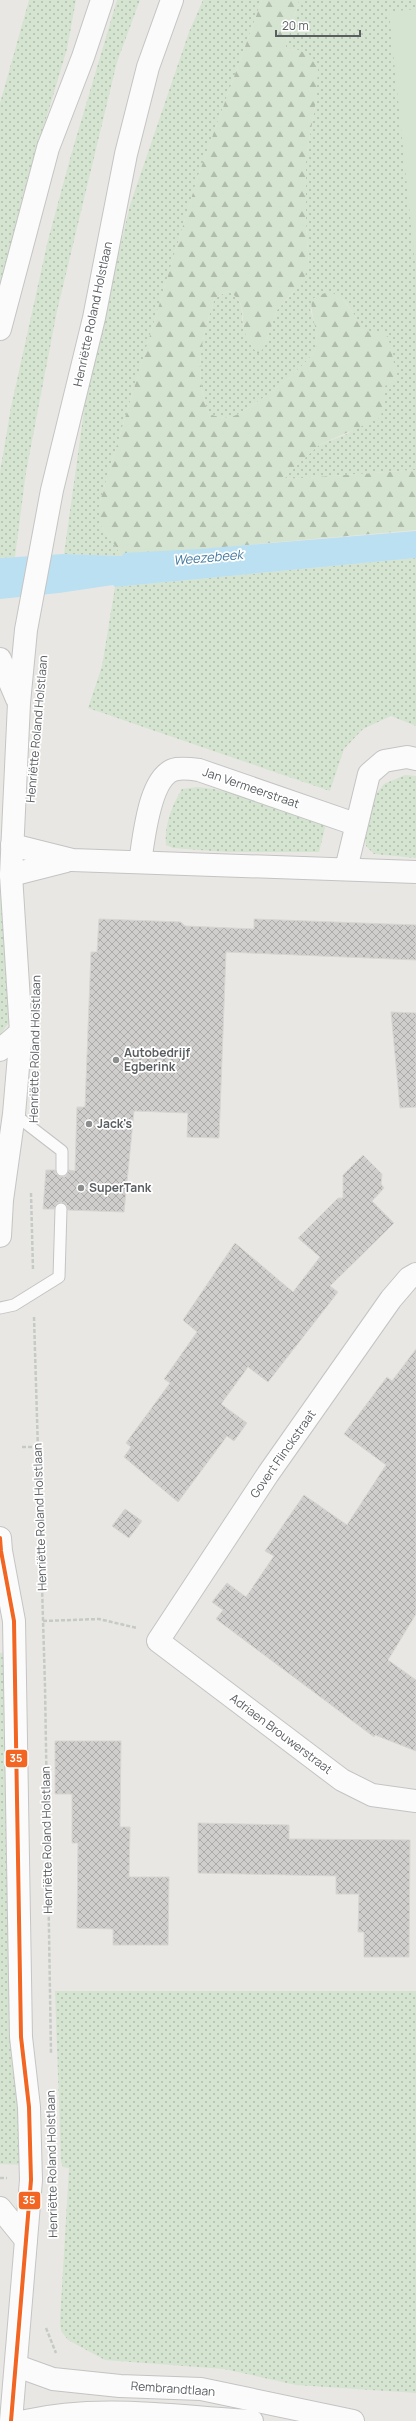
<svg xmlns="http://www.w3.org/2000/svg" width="416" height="2421" viewBox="0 0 416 2421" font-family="Manrope,sans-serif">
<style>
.grass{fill:url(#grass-dots)}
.forest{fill:url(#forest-firs)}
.pitch{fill:#d5e4d0}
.water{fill:#bae0f1}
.building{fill:url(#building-cross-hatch);stroke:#d8d6d2}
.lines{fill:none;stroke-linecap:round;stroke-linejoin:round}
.service-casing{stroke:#c3c4c3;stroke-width:13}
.minor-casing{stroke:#c3c4c3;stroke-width:24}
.tertiary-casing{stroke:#c3c4c3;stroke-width:24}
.secondary-casing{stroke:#c4c5c4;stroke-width:24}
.path{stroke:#c5cac7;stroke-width:2.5;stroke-dasharray:4 2;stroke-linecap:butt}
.service{stroke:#fcfbfb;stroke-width:11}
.minor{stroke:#fcfbfb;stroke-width:22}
.tertiary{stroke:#fcfbfb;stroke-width:22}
.secondary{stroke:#fcfbfb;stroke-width:22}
.bus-1-casing{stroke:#fff;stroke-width:7}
.bus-1{stroke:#f26522;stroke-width:4}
.poi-dot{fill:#8c8e8e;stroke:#fff;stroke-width:1.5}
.labels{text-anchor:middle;stroke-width:3.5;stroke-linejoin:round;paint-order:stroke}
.street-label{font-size:12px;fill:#5a5e61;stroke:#fff}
.poi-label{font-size:12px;font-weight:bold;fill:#5a5e61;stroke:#fff;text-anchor:start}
.water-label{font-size:13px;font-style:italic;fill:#427a9f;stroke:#fff}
.line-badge{stroke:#fff;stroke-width:1.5}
.badge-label{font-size:11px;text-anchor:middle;font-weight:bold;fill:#fff}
</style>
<defs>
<pattern id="grass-dots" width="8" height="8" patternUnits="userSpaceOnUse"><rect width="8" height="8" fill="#d5e4d0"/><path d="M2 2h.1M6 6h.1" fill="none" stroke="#b0bcac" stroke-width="1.8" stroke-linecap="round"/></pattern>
<pattern id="forest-firs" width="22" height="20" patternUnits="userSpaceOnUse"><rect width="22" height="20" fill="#d5e4d0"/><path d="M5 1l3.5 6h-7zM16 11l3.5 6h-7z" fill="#b0bcac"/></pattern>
<pattern id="building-cross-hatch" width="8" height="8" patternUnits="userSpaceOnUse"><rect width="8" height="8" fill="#d0cecc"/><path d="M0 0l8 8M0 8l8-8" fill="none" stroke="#acaaa9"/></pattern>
</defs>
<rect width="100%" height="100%" fill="#e9e7e3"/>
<g class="grass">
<polygon points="29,0 76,0 67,49 22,199 0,296 0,103"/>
<polygon points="117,0 140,0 117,62 57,311 26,472 15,557 0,558 0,472 11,407 48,240 71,155"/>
<polygon points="203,0 262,0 198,176 100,501 100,524 122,556 64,554 87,389 130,205 189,32"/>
<path d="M299 0H416V470L289 479 284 477 319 445 347 434 385 403C384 364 366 328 342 298L310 309C314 321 319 336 316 348 312 363 252 408 236 415 227 420 218 417 209 414 193 373 201 338 215 298L228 291C249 305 238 313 245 331 247 339 252 346 257 353L265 345 277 310 293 293 309 265 306 224V158L316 101 299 50 285 49Z"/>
<polygon points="416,558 416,726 391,716 363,729 344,749 330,791 88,708 102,666 115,587"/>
<polygon points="405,775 416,776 416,858 374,854 366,846 364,831 369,803 384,784"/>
<path d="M197 787C242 790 282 816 327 820L319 852H227L173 848 166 845C164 826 172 805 182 789Z"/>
<polygon points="0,860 4,887 10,1021 0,1035"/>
<polygon points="0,1653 7,1653 20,2111 24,2165 0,2164"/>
<polygon points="55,1991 416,1991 416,2393 296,2385 224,2369 105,2360 68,2340 61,2331 60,2320 69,2168 63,2167 61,2162"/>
</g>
<path class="forest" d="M262 0H299L285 49 299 50 309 55 318 69 316 101 306 158V224L309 265 303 281 277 310 265 345 260 353H257C252 346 245 337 244 328 241 310 246 302 228 291L215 298C201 338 193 373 209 414 218 417 226 420 236 415 252 408 310 364 315 350 321 333 309 316 312 299L329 291 342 298 366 331H384L388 337 398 380 385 386V403L380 418 319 445 284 477 289 479 416 470V530L122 556 100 524V501L198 176Z"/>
<polygon class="pitch" points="416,9 416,273 389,12"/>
<polygon class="water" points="416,531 416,558 115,587 113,585 59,593 0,599 0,558 64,554 122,556 124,553 198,549"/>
<g class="building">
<polygon points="99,919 181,922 185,926 254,929 254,919 416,925 416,960 226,952 219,1138 187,1137 188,1113 134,1111 124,1212 68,1210 67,1205 62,1202 57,1203 54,1209 43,1209 46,1170 55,1170 56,1174 62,1177 66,1176 69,1170 75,1171 77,1107 85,1107 91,952 97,952"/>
<polygon points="391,1012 416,1013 416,1107 400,1108"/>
<polygon points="363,1155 382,1174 381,1184 384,1188 372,1201 394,1223 330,1286 338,1292 268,1382 248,1367 221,1404 247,1423 234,1441 227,1436 178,1502 124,1457 131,1447 126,1443 170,1383 164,1379 197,1332 183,1320 235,1243 293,1292 320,1257 298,1238 338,1198 343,1198 343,1175"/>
<polygon points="416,1349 416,1614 388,1660 416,1680 416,1751 375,1735 374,1737 216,1619 223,1610 212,1602 227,1583 246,1597 274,1556 265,1551 304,1495 347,1525 386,1465 344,1434 387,1377 392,1381"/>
<polygon points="125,1509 142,1521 129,1538 112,1526"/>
<polygon points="55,1741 121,1741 120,1827 130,1827 129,1877 169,1877 168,1945 113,1945 113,1929 77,1928 78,1843 72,1843 72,1794 55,1794"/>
<polygon points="198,1823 289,1825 289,1839 410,1840 409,1957 364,1957 364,1932 358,1932 359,1894 336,1894 336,1876 198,1873"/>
</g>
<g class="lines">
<g class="service-casing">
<g id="service">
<polyline points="14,1114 62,1151 62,1170"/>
<polyline points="0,1308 14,1305 59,1277 61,1209"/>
</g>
</g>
<g class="minor-casing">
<g id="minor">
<polyline points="12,845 72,860 416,872"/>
<path d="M140 862C144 839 149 773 177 769 184 768 192 769 199 770L355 824"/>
<polyline points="346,869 369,774 384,761 407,757 416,759"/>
<polyline points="11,875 66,861"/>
<polyline points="416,1274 409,1278 391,1299 268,1474 158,1641 342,1780 372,1795 416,1801"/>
</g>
</g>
<g class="tertiary-casing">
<g id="tertiary">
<polyline points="17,2366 53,2379 120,2386 201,2389 353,2421"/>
<path d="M26 2421C99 2404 178 2417 252 2421"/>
</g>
</g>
<g class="secondary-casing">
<g id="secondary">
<polyline points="0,329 48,148 83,57 102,0"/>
<polyline points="0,659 17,699"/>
<polyline points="0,1050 21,1032"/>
<polyline points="0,1236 2,1200 14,1114 21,1032 11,875 19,703 26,630 52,490 94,318 126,154 148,67 172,0"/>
<polyline points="0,1538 1,1551 14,1621 21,2037 29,2107 31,2180 11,2421"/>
<polyline points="0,2208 26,2240"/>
</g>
</g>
<g class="path">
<polyline points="31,1193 33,1270"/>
<polyline points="34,1317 45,1686 51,2054"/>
<polyline points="22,1447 38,1447"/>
<polyline points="43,1621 99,1619 137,1628"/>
<polyline points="0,2178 7,2178"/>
<polyline points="46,2328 56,2353"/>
</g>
<use href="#service" class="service"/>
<use href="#minor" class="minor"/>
<use href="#tertiary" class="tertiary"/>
<use href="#secondary" class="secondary"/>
<g class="bus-1-casing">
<polyline id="bus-1" points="0,1538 1,1551 14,1621 21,2037 29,2107 31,2180 11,2421"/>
</g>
<use href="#bus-1" class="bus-1"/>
</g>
<g class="poi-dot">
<circle cx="116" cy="1060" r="4"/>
<circle cx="89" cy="1124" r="4"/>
<circle cx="81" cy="1188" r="4"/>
</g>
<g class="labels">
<g class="street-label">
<text transform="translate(93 314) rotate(-78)" y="4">Henriëtte Roland Holstlaan</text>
<text transform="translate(37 729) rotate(-85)" y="4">Henriëtte Roland Holstlaan</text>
<text transform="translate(251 788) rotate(19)" y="4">Jan Vermeerstraat</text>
<text transform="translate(35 1049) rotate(-89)" y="4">Henriëtte Roland Holstlaan</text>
<text transform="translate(283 1454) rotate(-55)" y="4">Govert Flinckstraat</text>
<text transform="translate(40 1517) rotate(-92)" y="4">Henriëtte Roland Holstlaan</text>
<text transform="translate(281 1734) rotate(37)" y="4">Adriaen Brouwerstraat</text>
<text transform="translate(47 1840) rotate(-91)" y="4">Henriëtte Roland Holstlaan</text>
<text transform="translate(52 2164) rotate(-91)" y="4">Henriëtte Roland Holstlaan</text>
<text transform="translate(173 2389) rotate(4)" y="4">Rembrandtlaan</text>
</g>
<g class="poi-label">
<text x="124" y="1057">Autobedrijf<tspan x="124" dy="14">Egberink</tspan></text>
<text x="97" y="1128">Jack's</text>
<text x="89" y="1192">SuperTank</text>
</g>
<g class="water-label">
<text transform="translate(208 557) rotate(-5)" y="5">Weezebeek</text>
</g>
</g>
<g class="line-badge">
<rect x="5" y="1749" width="23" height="19" rx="4" fill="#f26522"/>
<rect x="18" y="2191" width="23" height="19" rx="4" fill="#f26522"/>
</g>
<g class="badge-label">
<text x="16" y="1762">35</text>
<text x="29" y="2204">35</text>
</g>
<path d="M276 30v6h84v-6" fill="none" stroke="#5a5e61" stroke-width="2"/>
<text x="282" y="30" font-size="12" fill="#5a5e61" stroke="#ffffff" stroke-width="3" paint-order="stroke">20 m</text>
</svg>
